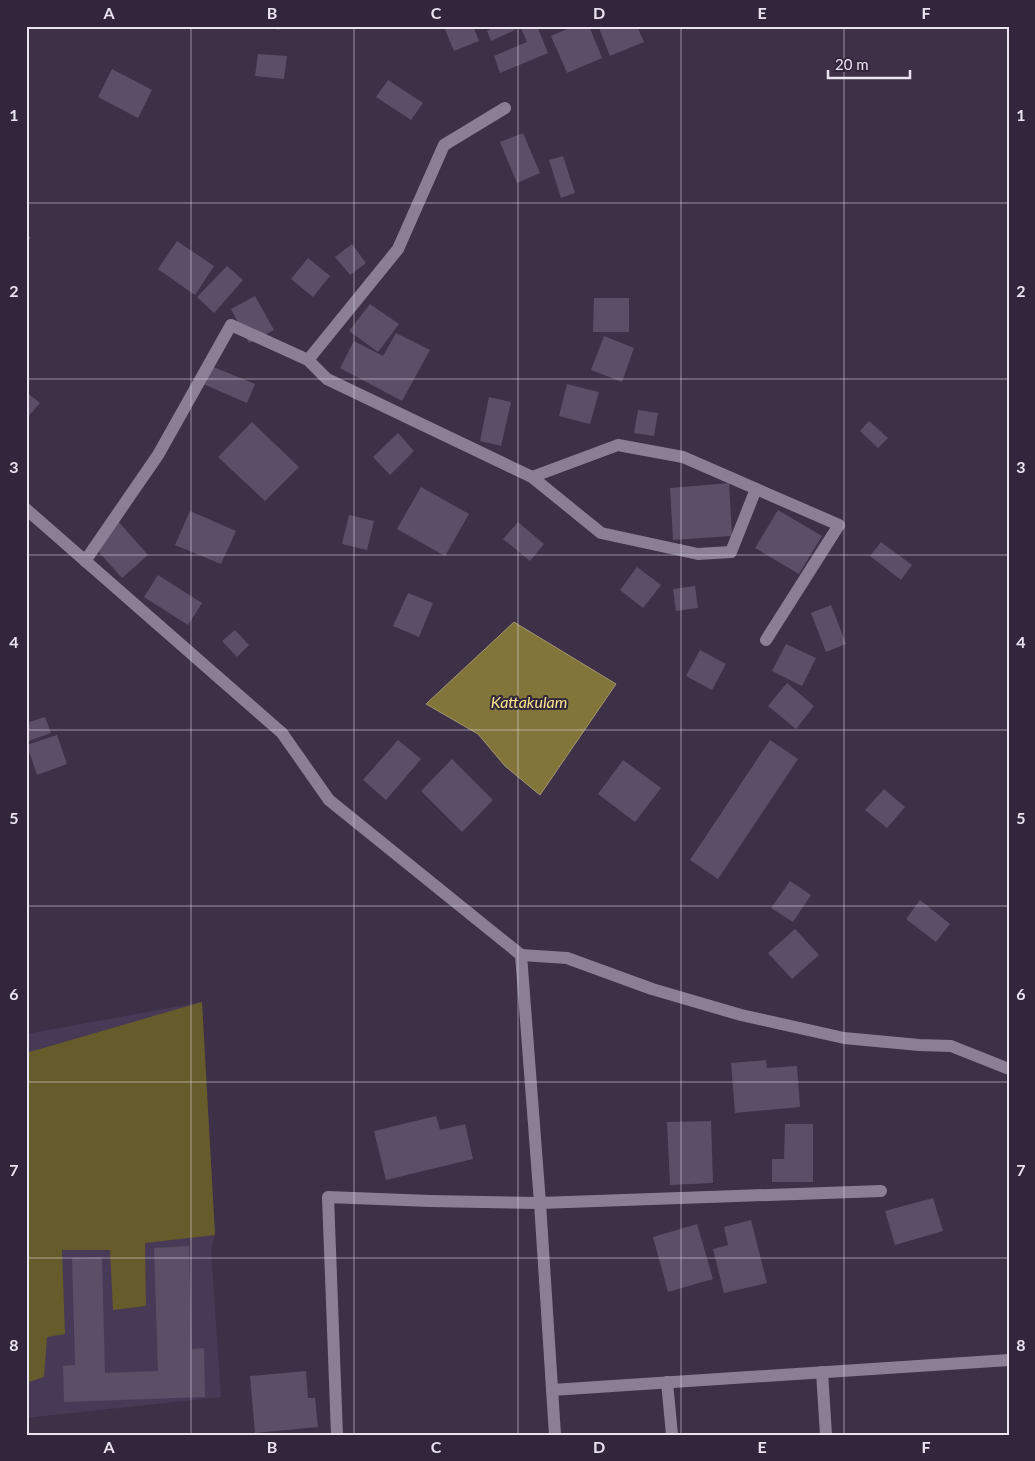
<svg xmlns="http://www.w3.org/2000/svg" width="1035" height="1461" viewBox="0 0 1035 1461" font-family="Lato,sans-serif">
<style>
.built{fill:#483956}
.green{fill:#665b2b}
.water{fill:#82753a;stroke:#a19671}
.building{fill:#5b4e67}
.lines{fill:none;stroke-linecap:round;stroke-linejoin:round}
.minor{stroke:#8b7f95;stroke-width:12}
.grid{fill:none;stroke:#eae3f1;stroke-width:1;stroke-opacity:0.55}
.labels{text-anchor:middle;stroke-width:4;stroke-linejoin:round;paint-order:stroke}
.water-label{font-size:16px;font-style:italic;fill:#f9e58d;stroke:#32263c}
.neatline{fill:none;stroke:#eae3f1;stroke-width:2}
.grid-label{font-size:16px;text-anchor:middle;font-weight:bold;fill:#eae3f1}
</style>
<rect width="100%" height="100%" fill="#3d3047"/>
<polygon class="built" points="202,1002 215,1235 211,1250 221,1397 26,1418 26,1034"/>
<polygon class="green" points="202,1002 215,1235 145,1243 146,1306 113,1310 110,1250 62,1250 65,1334 47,1337 44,1377 26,1383 26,1053"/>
<polygon class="water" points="514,622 616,684 540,795 505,766 478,734 426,704"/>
<g class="building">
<polygon points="275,26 288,26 288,27 277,30"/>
<polygon points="447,26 473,26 479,41 454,51 444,27"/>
<polygon points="496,26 513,26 515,30 491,41 487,31"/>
<polygon points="520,26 537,26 548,53 500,73 494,56 527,42"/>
<polygon points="574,26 589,26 602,58 567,73 551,36"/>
<polygon points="603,26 637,26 644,42 610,56 599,28"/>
<polygon points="258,54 287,56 284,79 255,76"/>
<polygon points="112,69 152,90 138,118 98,97"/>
<polygon points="388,80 423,103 411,120 376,97"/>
<polygon points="523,133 540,173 517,183 500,142"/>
<polygon points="563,156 575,193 561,198 549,160"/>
<polygon points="26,233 31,238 26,243"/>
<polygon points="177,241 214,266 195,295 158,269"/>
<polygon points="352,244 366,263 350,275 335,257"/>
<polygon points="308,258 330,276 313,297 291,279"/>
<polygon points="227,266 243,280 214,313 197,297"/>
<polygon points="255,296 274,330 249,343 231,309"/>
<polygon points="594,298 629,298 629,332 593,332"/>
<polygon points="370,304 399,324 378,352 349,331"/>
<polygon points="396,333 430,350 402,401 340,368 354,341 383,356"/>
<polygon points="604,336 634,348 622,382 591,370"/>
<polygon points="211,366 255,384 247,403 203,384"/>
<polygon points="567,384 599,392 590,424 559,416"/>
<polygon points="26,392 40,403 26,419"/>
<polygon points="489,397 511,402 501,446 480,441"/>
<polygon points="638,410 658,413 654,436 634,433"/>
<polygon points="869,421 888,438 878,448 860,431"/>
<polygon points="252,422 299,467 265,501 218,457"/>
<polygon points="398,433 414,451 390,475 373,457"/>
<polygon points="729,483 732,536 673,540 670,488"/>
<polygon points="421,487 469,514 445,556 397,529"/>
<polygon points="778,510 822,536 799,574 755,548"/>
<polygon points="190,511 236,531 221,564 175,545"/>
<polygon points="349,515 374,521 367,550 342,544"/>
<polygon points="117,520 148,555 122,578 91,543"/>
<polygon points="518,522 544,544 530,561 503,539"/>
<polygon points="881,542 912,565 901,580 870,556"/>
<polygon points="637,567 661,585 643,608 620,590"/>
<polygon points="158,575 202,603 188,625 144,597"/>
<polygon points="695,586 698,608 676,611 673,589"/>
<polygon points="408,593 433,603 419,637 393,626"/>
<polygon points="831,605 846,644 826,652 811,613"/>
<polygon points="235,630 249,645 237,657 222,641"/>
<polygon points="786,644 816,658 802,686 772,671"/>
<polygon points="700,650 726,664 712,690 686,676"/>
<polygon points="787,683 814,706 796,729 768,706"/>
<polygon points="45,717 51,733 26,742 26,723"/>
<polygon points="57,735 67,764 37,775 27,745"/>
<polygon points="398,740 421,759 386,800 363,780"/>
<polygon points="770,740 798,759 718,879 690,860"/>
<polygon points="452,759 493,800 462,832 421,791"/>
<polygon points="623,760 661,788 635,822 598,794"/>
<polygon points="884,789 905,807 887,828 865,810"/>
<polygon points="790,881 811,895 793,922 771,908"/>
<polygon points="920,900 950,924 936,942 906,919"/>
<polygon points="795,929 819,955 792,979 768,953"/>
<polygon points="766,1060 767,1068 797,1066 800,1107 735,1113 731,1063"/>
<polygon points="436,1116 440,1130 465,1124 473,1159 386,1180 374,1131"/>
<polygon points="711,1121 713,1183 670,1185 667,1122"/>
<polygon points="785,1124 813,1124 813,1182 772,1182 772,1159 784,1159"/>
<polygon points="933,1198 943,1231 895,1245 885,1211"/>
<polygon points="751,1220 767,1283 724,1293 713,1249 728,1245 724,1227"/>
<polygon points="697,1224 713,1279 668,1292 653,1237"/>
<polygon points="189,1246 192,1349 204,1348 205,1397 64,1402 63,1366 75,1365 72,1258 102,1257 105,1373 158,1371 154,1248"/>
<polygon points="306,1371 308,1398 315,1398 318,1427 255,1433 250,1376"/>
</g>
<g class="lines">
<g class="minor">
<polyline points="308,360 398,249 444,145 505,108"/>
<polyline points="532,477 618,445 683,457 839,525 766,640"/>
<polyline points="26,509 282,733 329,800 521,955 540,1203 555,1435"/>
<polyline points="85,561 158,455 231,325 308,360 327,379 532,477 601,533 698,554 731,552 756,489"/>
<polyline points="521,955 567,958 652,989 741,1015 844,1038 919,1045 951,1046 1009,1069"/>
<polyline points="822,1372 826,1435"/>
<polyline points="667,1382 672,1435"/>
<polyline points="552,1390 1009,1360"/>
<polyline points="337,1435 328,1197 430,1201 540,1203 881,1191"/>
</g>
</g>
<path class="grid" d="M191 26V1435M354 26V1435M518 26V1435M681 26V1435M844 26V1435M26 203H1009M26 379H1009M26 555H1009M26 730H1009M26 906H1009M26 1082H1009M26 1258H1009"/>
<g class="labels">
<g class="water-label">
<text x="529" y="708">Kattakulam</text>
</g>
</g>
<rect width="1035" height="1461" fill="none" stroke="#32263c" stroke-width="55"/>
<path d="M828 70v8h82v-8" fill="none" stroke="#eae3f1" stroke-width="2.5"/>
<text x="835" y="70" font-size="15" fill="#eae3f1" stroke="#32263c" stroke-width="4" paint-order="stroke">20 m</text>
<rect x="28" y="28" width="980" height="1406" class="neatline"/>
<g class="grid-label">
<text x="109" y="19">A</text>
<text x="272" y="19">B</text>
<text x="436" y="19">C</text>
<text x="599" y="19">D</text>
<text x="762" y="19">E</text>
<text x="926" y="19">F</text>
<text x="14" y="121">1</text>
<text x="1021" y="121">1</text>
<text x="14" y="297">2</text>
<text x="1021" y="297">2</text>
<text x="14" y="473">3</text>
<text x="1021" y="473">3</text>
<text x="14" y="648">4</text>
<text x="1021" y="648">4</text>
<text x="14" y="824">5</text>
<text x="1021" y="824">5</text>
<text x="14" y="1000">6</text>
<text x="1021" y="1000">6</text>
<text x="14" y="1176">7</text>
<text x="1021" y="1176">7</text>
<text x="14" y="1351">8</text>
<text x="1021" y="1351">8</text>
<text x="109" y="1453">A</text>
<text x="272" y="1453">B</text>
<text x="436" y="1453">C</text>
<text x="599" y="1453">D</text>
<text x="762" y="1453">E</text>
<text x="926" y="1453">F</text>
</g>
</svg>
